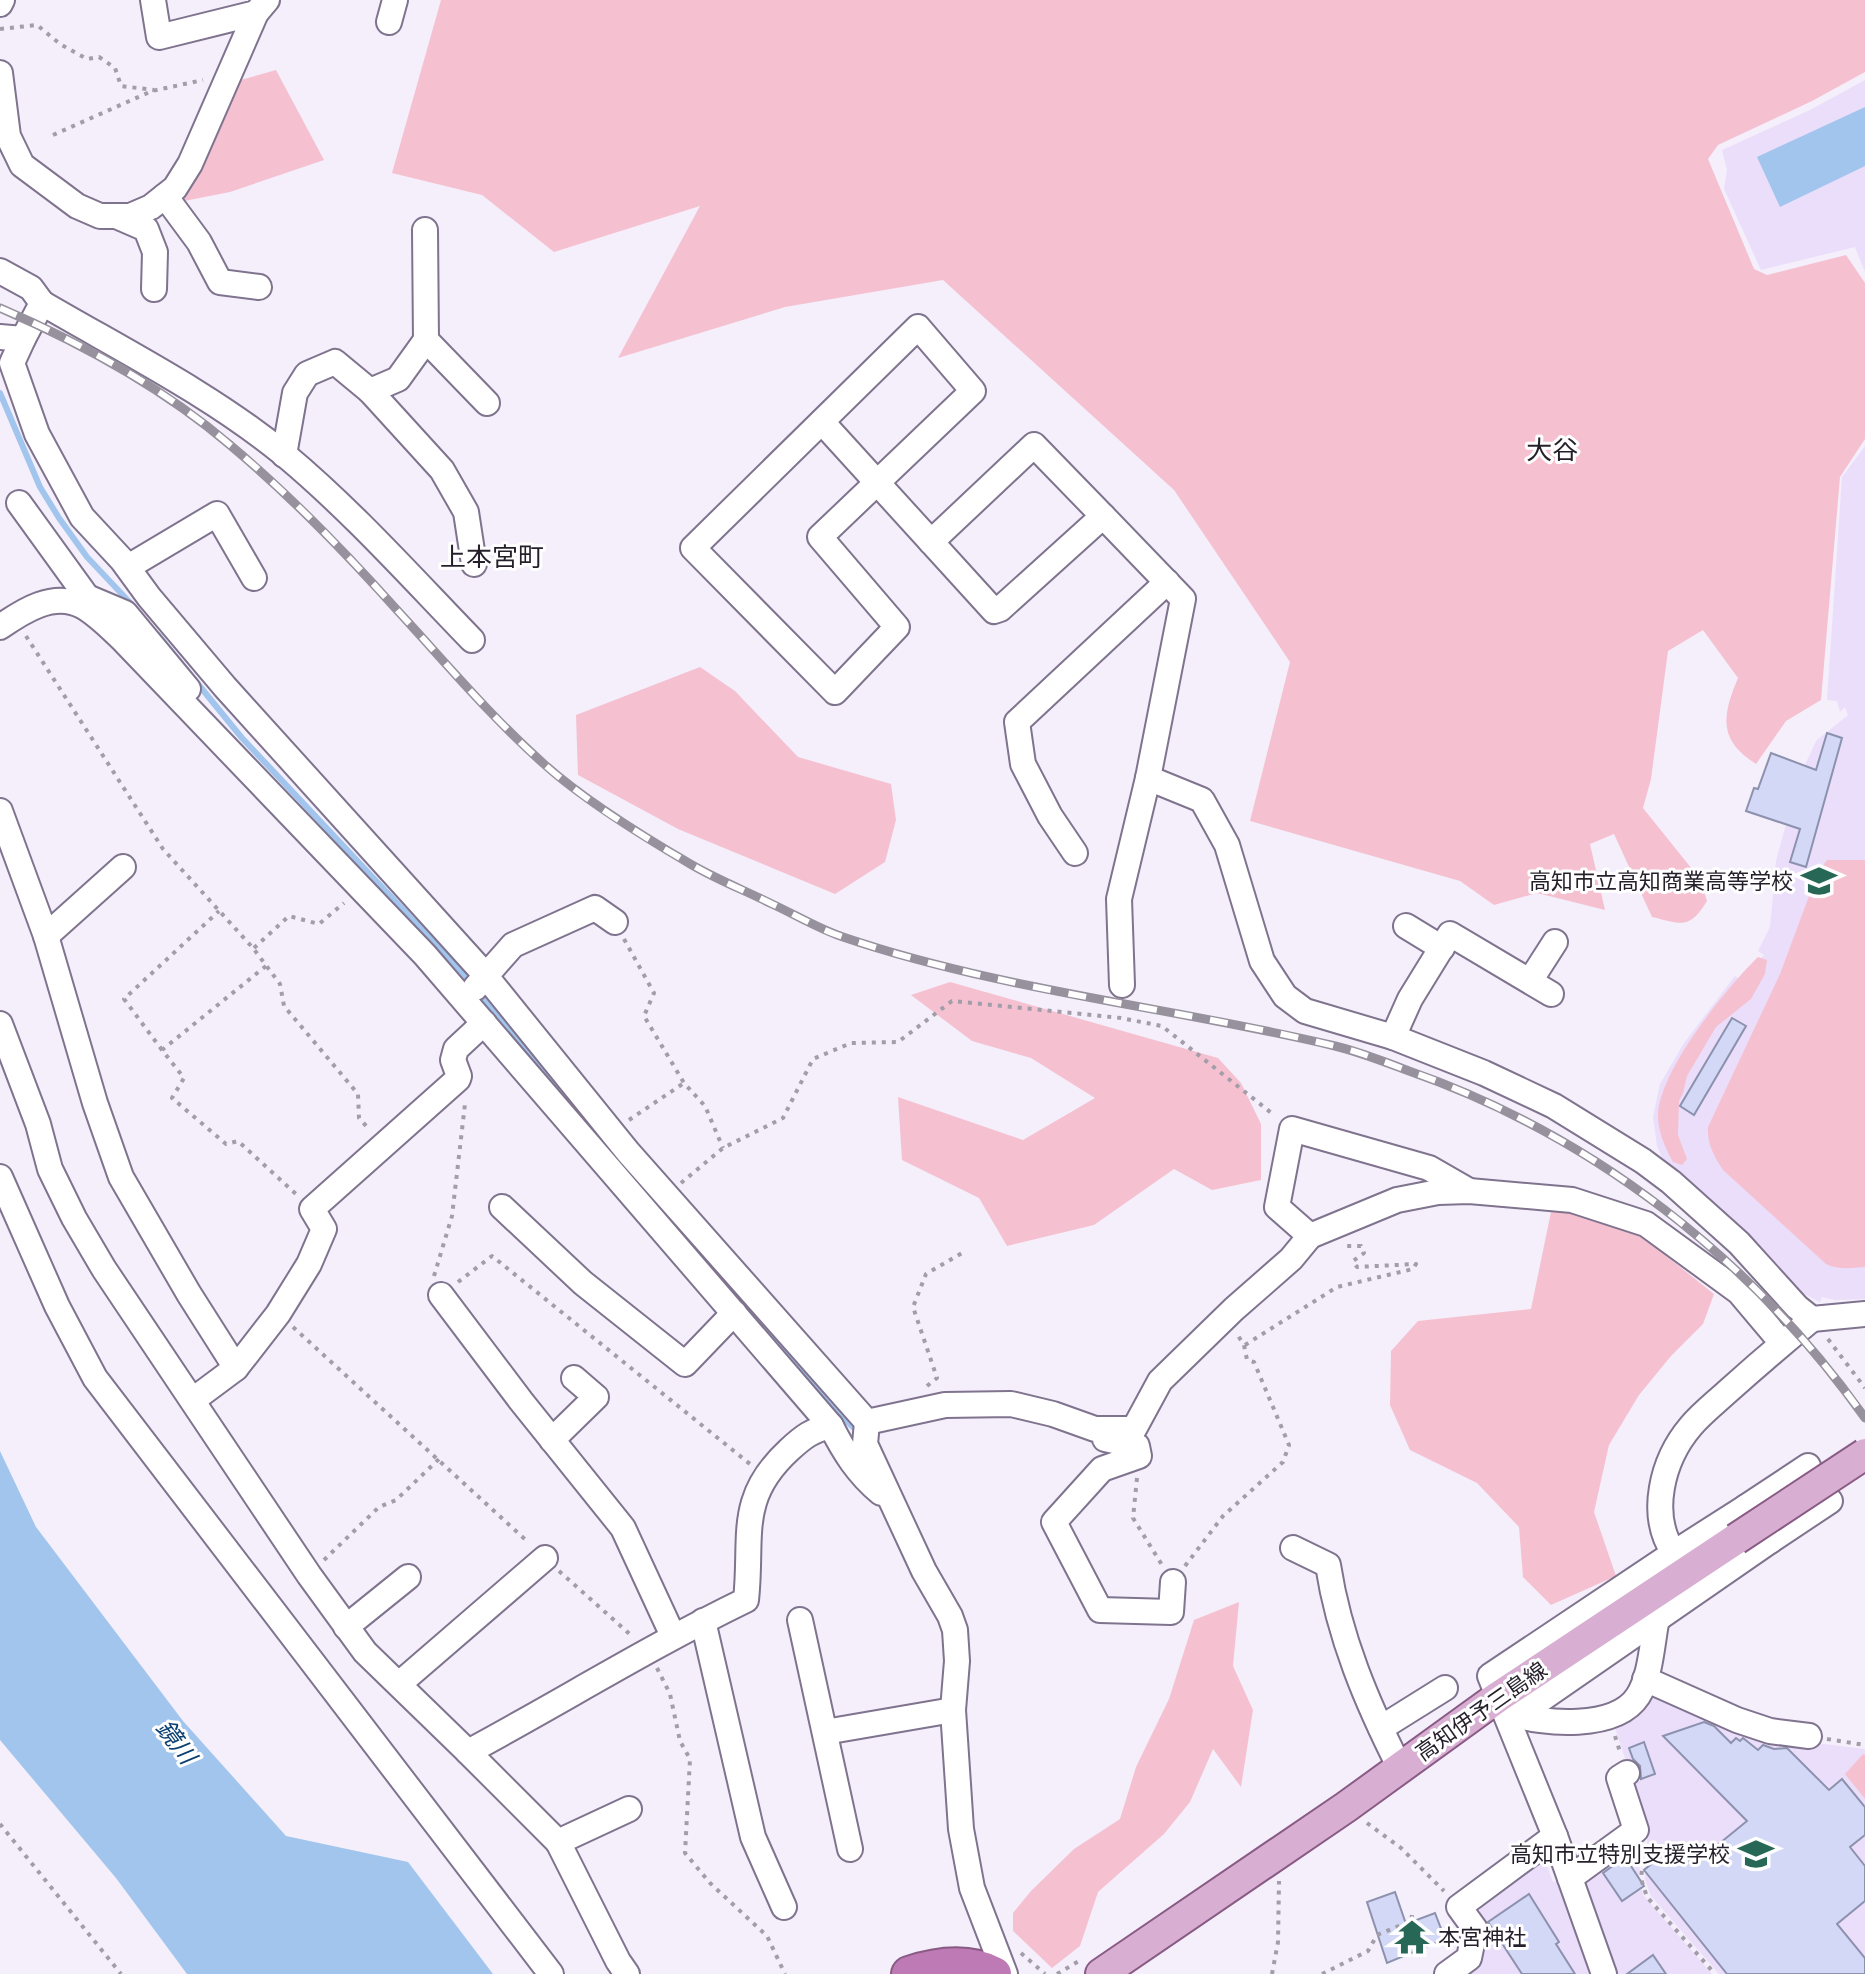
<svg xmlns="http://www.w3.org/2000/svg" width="1865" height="1974" viewBox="0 0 1865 1974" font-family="'Roboto Serif','Noto Sans JP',serif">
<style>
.built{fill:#ebdefb}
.green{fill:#f5c1d1}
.water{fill:#a1c5ed}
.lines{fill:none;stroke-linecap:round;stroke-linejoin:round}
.stream{stroke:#a1c5ed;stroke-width:6}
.building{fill:#d3d8f6;stroke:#8c91ad;stroke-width:2}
.minor-casing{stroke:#7f738e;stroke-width:28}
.major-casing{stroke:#885a84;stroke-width:34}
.highway-casing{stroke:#885a84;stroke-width:38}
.path{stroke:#a29da8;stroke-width:4;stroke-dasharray:4 6;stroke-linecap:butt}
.minor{stroke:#fff;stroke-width:24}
.major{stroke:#d8afd3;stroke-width:30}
.highway{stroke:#be7ab5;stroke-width:34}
.rail-casing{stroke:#96919d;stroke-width:9}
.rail{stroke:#fefefe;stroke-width:6;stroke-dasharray:18;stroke-linecap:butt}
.major-bridge-casing{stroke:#885a84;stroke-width:34;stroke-linecap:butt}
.major-bridge{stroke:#d8afd3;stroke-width:30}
.labels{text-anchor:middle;stroke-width:6;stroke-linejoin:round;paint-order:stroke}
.poi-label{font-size:22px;fill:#241f2a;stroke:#fefefe;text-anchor:end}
.street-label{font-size:22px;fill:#241f2a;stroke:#fefefe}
.water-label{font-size:24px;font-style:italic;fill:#0a3f70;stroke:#fefefe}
.quarter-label{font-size:26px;fill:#241f2a;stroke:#fefefe}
</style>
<rect width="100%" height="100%" fill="#f4effb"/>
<g class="built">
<polygon points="1865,80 1865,272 1855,247 1761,270 1724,189 1727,170 1722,150 1810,110"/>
<polygon points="1865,446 1865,1299 1835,1300 1822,1297 1820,1302 1802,1293 1749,1240 1668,1172 1657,1146 1653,1117 1660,1084 1684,1043 1735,976 1740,979 1764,955 1758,951 1770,927 1776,861 1798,780 1816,741 1848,715 1845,707 1840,712 1837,701 1827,700 1842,477"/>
<polygon points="1650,1690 1765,1737 1865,1749 1865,1974 1719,1974 1651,1896 1645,1880 1648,1828 1614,1725"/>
<polygon points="1642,1839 1639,1877 1643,1895 1712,1974 1466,1974 1479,1964 1486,1928 1479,1915 1482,1900 1539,1858 1545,1860 1553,1882 1595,1871"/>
</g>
<g class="green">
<path d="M441 0H1865V72L1812 101 1718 145 1708 159 1754 269 1767 275 1846 255 1865 283V439L1840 477 1821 700 1786 721 1756 764C1718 740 1722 716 1738 678L1703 630 1668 651 1651 779 1643 808 1700 879 1707 901C1689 930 1682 924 1652 917L1614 834 1590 844 1605 910 1537 893 1494 905 1460 881 1250 821 1290 662 1174 490 943 280 785 307 618 358 700 206 554 252 482 195 392 173Z"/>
<polygon points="276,70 324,160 230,192 179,202 237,81"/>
<polygon points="700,667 735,691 798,757 891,784 896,820 885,862 835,894 678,829 578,775 576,715"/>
<path d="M1827 860H1865V1267C1851 1268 1838 1270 1826 1264L1723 1170C1714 1156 1707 1144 1708 1127L1780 974 1818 872Z"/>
<path d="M1758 957 1767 960 1765 974 1751 999 1716 1027 1687 1076 1683 1093 1679 1101 1678 1135 1687 1159 1682 1165 1673 1162C1665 1148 1658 1131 1658 1116 1658 1072 1727 987 1758 957Z"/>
<polygon points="950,982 1218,1058 1241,1083 1261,1124 1261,1180 1212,1190 1174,1169 1094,1225 1007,1246 979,1198 902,1160 898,1097 1023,1140 1095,1098 1031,1058 972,1041 911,995"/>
<polygon points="1611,1208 1646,1224 1660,1251 1714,1294 1703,1324 1671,1356 1639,1395 1609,1445 1594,1512 1616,1576 1551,1605 1523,1577 1519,1527 1477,1483 1410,1450 1390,1405 1391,1351 1418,1321 1531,1309 1551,1212"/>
<polygon points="1239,1602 1233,1666 1253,1710 1241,1787 1213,1749 1190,1802 1164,1834 1098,1892 1080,1946 1052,1968 1013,1931 1013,1913 1031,1891 1074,1849 1120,1819 1136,1767 1169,1699 1194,1620"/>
<polygon points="1863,1754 1865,1755 1865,1799 1845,1774"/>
</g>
<g class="water">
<polygon points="1865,107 1865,166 1780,207 1757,157"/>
<polygon points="0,1451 36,1527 183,1721 286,1836 408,1862 493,1974 187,1974 116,1878 0,1740"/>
</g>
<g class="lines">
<g class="stream">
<polyline points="0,393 40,487 59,518 87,557 135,608"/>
<polyline points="158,635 242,738 472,983"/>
<polyline points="479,992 556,1089"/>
<polyline points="697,1252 829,1404 853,1427"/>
</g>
</g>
<g class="building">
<polygon points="1827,733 1842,738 1806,867 1790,862 1800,829 1746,811 1754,788 1758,789 1771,753 1816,770"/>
<polygon points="1732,1018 1746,1026 1694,1115 1680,1106"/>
<polygon points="1704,1722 1714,1726 1731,1743 1736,1738 1740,1741 1743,1738 1758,1750 1763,1745 1774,1749 1787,1748 1829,1790 1842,1779 1865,1807 1865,1835 1850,1847 1865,1866 1865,1901 1837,1924 1865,1958 1865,1974 1727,1974 1644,1870 1666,1852 1669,1855 1678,1847 1693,1865 1747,1821 1663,1736"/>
<polygon points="1644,1742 1655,1774 1641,1779 1640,1766 1633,1759 1629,1748"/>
<polygon points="1625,1857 1644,1886 1622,1901 1603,1873"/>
<polygon points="1395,1892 1406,1924 1435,1913 1445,1939 1387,1963 1367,1902"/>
<polygon points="1529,1894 1559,1942 1556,1944 1575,1974 1522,1974 1490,1925 1488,1922"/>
<polygon points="1653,1955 1666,1974 1627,1974"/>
</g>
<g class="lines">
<g class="minor-casing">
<g id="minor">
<polyline points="153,0 159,37 256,13 267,0"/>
<polyline points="0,4 2,0"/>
<polyline points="389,22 395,0"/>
<polyline points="0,73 8,136 22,165 77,206 100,216 130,216 151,207 175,188 190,164 256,13"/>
<polyline points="165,196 199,242 220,282 259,287"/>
<polyline points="116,216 146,229 155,252 154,289"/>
<polyline points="0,271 31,288 42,303 23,339 0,337"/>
<path d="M42 303C124 351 212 395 285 455 352 511 411 577 472 640"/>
<polygon points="918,327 973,391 820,537 897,627 835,692 693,548"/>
<polyline points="23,339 12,363 37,434 82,517 122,560 149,597 225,687 480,969 628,1152 867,1422 865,1444 924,1571 950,1616 955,1630 957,1661 953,1710 961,1829 972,1888 1005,1974"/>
<polyline points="426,340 487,403"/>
<polyline points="370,391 442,470 466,512 474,564"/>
<polyline points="822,422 994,611 1000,609 1103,516 1183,599 1148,778 1202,800 1227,845 1262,961 1285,996 1305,1011 1393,1037 1484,1073 1554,1106 1643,1161 1671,1182 1739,1243 1797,1307 1812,1319 1865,1314"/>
<polyline points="284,455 295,393 307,374 335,362 370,391 398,379 426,340 425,230"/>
<polyline points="19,503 87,597"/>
<polyline points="931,542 1034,445 1103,516"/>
<polyline points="128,567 217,514 254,578"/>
<polyline points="82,603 87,597 125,613 188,689"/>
<path d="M0 627C23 611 54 591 82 606 97 614 110 628 122 639L425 955 831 1426C844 1452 858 1474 881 1493"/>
<polyline points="0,811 46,936 95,1103 121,1177 189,1294 236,1368"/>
<polyline points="1075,853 1050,816 1023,764 1017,722 1167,582"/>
<polyline points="1406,926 1442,948"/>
<polyline points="46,936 123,867"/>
<polyline points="1530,981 1555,942"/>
<polyline points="1122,985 1119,899 1148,778"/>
<polyline points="475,988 513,945 595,908 615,922"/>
<path d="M0 1024 38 1124 50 1169 74 1218 104 1269 309 1575 365 1652 468 1752C561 1702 651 1646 746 1600 753 1537 736 1499 789 1450 803 1437 812 1430 831 1426"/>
<polyline points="1393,1037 1410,999 1450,934 1551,994"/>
<polyline points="0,1177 57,1306 95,1378 551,1974"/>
<polyline points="502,1207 583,1283 685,1364 734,1313"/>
<polyline points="1310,1236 1277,1207 1292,1129 1429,1168 1469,1191"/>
<polyline points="441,1295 521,1401 623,1528 673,1636"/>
<polyline points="193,1400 236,1368 278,1314 309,1264 324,1229 312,1209 458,1079 459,1076 453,1060 456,1049 484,1023"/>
<polyline points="867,1422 945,1405 1011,1404 1053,1414 1095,1429 1134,1429 1160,1381 1234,1309 1291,1259 1310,1236 1397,1200 1438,1192 1469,1191 1572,1200 1646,1224 1739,1292 1782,1343"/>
<polyline points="1105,1439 1137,1446 1139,1456 1102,1469 1054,1522 1100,1610 1171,1612 1173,1582"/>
<polyline points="552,1440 596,1397 574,1378"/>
<polyline points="1746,1507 1808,1466"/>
<polyline points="1770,1541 1830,1501"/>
<path d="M1293 1548 1328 1565C1339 1637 1367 1703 1400 1768"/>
<polyline points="800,1620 850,1849"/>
<polyline points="703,1621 753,1837 784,1907"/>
<polyline points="346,1627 408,1577"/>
<polyline points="1645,1679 1737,1720 1770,1731 1809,1736"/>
<polyline points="399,1684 545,1558"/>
<path d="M1510 1713C1543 1725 1616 1730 1638 1696 1651 1676 1652 1642 1657 1618"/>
<polyline points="1517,1716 1770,1541 1746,1507 1674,1553"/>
<polyline points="1381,1728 1445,1688"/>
<polyline points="825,1732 953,1710"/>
<polyline points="468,1752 558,1842 629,1809"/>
<polyline points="558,1842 618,1961 627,1974"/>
<polyline points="1570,1878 1636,1830 1619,1778 1627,1773"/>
<polyline points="1447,1974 1469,1958 1475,1929 1459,1907 1555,1836"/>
<path d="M1604 1974 1555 1836 1490 1676 1674 1553C1648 1515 1662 1460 1691 1426 1701 1414 1715 1403 1727 1392 1755 1367 1783 1343 1812 1319"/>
</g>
</g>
<g class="major-casing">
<polyline id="major" points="1101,1974 1346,1807 1498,1697 1736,1539"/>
</g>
<g class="highway-casing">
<path id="highway" d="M909 1974C936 1965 967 1960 994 1974"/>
</g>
<g class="path">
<polyline points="0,29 37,25 60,44 87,59 99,57 115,68 121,86 154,90"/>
<polyline points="53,135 152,91 203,80"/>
<polyline points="26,636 163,849 253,948 280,984 284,1006 358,1094 359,1118 368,1128"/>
<polyline points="624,939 654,993 644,1016 684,1083 705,1106 723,1148"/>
<polyline points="254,948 289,916 319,924 344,903"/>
<polyline points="266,966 162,1050 184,1078 172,1098 226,1144 238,1141 296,1194"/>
<polyline points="162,1050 124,999 219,911"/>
<polyline points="629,1120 684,1083"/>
<polyline points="681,1183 723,1148 783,1118 813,1059 851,1043 898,1042 952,1001 1121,1018 1162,1026 1274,1115"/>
<polyline points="434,1276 452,1216 465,1104"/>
<polyline points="458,1282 492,1256 750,1464"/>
<polyline points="293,1327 529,1543"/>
<polyline points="1828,1339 1865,1388"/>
<polyline points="1245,1345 1337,1287 1413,1269 1416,1264 1357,1267 1353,1261 1364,1253 1361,1246 1346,1246"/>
<polyline points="927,1386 937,1378 913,1307 926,1274 962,1253"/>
<polyline points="1137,1478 1133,1518 1162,1565"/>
<polyline points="324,1560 379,1507 396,1500 439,1459"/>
<polyline points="1185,1566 1223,1516 1283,1462 1289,1445 1254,1362 1247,1360 1244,1345 1237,1334"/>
<polyline points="559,1571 633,1637"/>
<polyline points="657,1668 670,1694 680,1741 690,1759 685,1853 710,1883 767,1936 785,1974"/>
<polyline points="1615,1736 1621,1755"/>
<polyline points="1827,1739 1865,1745"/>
<polyline points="1367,1823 1401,1848 1444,1891"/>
<polyline points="0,1824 121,1974"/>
<polyline points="1644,1851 1641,1879 1647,1897 1715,1974"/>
<polyline points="1021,1953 1045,1974"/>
<polyline points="1057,1974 1079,1961"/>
<polyline points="1272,1974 1278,1942 1279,1881"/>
<polyline points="1322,1974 1368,1951 1377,1935 1411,1921 1412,1915"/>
</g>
<use href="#minor" class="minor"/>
<use href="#major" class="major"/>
<use href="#highway" class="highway"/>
<g class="rail-casing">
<path id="rail" d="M0 308C81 343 162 387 230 445 290 495 345 552 397 610 445 662 491 717 544 764 585 801 644 837 692 865 718 880 746 891 772 904 796 915 819 929 843 937 1002 991 1172 1007 1335 1046 1360 1052 1385 1062 1409 1071 1593 1135 1753 1260 1865 1418"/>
</g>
<use href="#rail" class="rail"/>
<g class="major-bridge-casing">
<polyline id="major-bridge" points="1736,1539 1865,1454"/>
</g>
<use href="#major-bridge" class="major-bridge"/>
</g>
<defs>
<g id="school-bare" transform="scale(2.76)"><path d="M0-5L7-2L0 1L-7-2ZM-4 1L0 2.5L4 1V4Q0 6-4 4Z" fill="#276755" stroke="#fefefe" stroke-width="2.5" paint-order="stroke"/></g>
<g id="temple-bare" transform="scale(2.76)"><path d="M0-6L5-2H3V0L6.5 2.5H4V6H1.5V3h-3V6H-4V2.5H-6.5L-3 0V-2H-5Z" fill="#276755" stroke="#fefefe" stroke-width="2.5" paint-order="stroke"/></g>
</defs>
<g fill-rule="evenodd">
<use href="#school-bare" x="1819" y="881"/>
<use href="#school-bare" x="1756" y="1854"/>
<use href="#temple-bare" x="1412" y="1937"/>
</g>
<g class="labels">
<g class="poi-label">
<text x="1793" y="889">高知市立高知商業高等学校</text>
<text x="1730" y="1862">高知市立特別支援学校</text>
<text x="1438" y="1945" text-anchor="start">本宮神社</text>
</g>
<g class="street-label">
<text transform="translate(1481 1711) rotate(-35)" y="8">高知伊予三島線</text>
</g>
<g class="water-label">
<text transform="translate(176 1742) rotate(53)" y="8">鏡川</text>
</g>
<g class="quarter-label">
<text x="1552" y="459">大谷</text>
<text x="492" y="566">上本宮町</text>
</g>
</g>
</svg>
